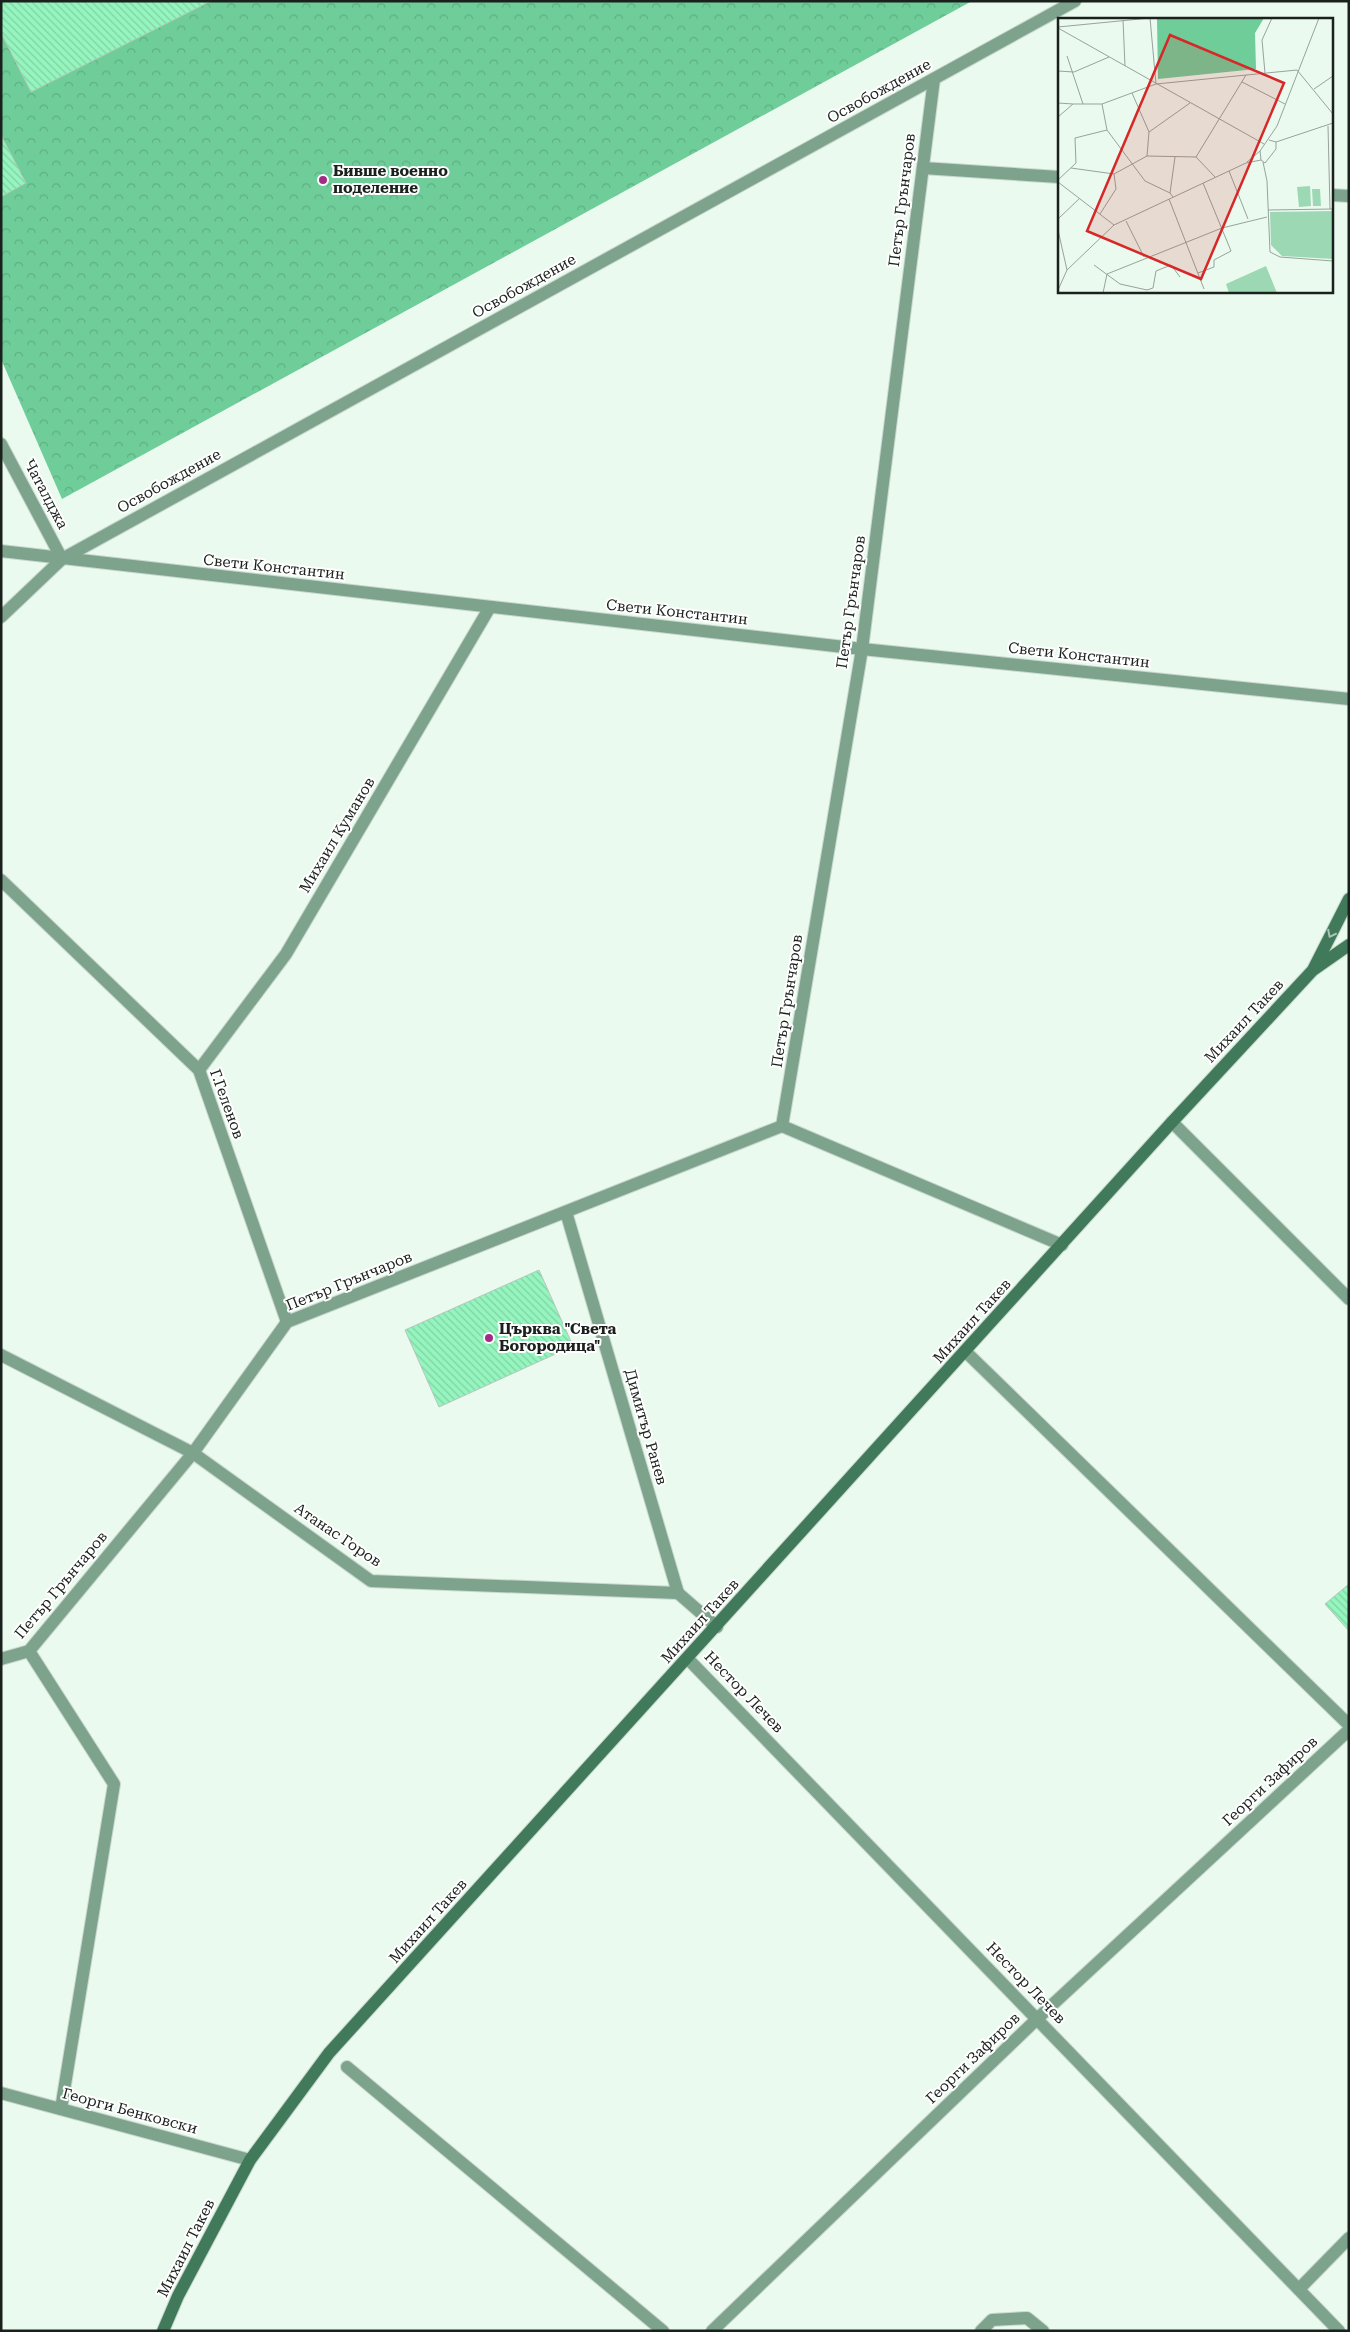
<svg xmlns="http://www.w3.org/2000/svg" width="1350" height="2332" viewBox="0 0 1350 2332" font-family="'Roboto Serif',serif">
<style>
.forest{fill:url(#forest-crowns)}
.building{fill:url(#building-back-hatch);stroke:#b6c6bc}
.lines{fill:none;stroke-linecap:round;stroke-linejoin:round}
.minor-casing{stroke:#c9d7cd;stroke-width:14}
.secondary-casing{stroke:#c9d7cd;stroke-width:14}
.minor{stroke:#7da38c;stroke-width:12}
.secondary{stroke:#407a5a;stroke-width:12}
.oneway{stroke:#a9c3b5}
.poi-dot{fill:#a02c87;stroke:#fff;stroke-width:2}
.labels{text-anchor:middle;stroke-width:4;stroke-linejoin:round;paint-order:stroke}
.street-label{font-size:15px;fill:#1a201c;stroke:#fff}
.poi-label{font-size:15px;font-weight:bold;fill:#1a201c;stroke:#fff;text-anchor:start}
.inset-road{fill:none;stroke:#97a39b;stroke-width:1}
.view{fill:#d62828;fill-opacity:0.15;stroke:#d62828;stroke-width:2.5}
.inset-edge{fill:none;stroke:#1a201c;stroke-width:2.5}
</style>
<defs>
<pattern id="forest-crowns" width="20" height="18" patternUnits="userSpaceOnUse" patternTransform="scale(1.25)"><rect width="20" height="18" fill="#6ecd99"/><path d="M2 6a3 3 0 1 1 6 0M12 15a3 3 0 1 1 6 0" fill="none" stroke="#5fb083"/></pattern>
<pattern id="building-back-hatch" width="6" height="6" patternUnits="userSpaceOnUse" patternTransform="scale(1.25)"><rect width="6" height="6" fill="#95f5be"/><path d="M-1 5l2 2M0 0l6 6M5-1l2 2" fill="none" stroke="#80d2a3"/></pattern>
</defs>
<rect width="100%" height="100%" fill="#eafaef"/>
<polygon class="forest" points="1,1 972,1 62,499 1,359"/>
<g class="building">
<polygon points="1,1 211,1 31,92 1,33"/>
<polygon points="1,135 26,183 1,197"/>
<polygon points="539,1270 573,1346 439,1407 405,1330"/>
<polygon points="1349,1584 1349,1631 1325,1604"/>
</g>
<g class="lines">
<g class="minor-casing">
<g id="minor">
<polyline points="934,79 862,649 782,1126 1062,1245"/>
<polyline points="923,168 1059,177"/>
<polyline points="1331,195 1349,196"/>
<polyline points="1,444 62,559"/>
<polyline points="1,551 862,649 1349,699"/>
<polyline points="1,617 62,559 1075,1"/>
<polyline points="1,880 199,1070 287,1322"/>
<polyline points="199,1070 286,954 490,607"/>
<polyline points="1172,1122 1349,1299"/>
<polyline points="566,1212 678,1593"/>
<polyline points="966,1352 1349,1725"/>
<polyline points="1,1355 193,1453 371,1581 678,1593 717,1627"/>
<polyline points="29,1651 114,1784 61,2109"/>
<polyline points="1,1659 29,1651 193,1453 287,1322 782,1126"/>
<polyline points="688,1659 1339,2331"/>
<polyline points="347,2067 663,2331"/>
<polyline points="1,2093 250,2160"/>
<polyline points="1299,2289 1349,2238"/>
<polyline points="712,2331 1038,2018 1349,1730"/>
<polyline points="981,2331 992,2320 1027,2318 1043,2331"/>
</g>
</g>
<g class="secondary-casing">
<g id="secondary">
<polyline points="1314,968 1349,899"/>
<polyline points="163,2331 178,2296 250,2160 329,2053 1172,1122 1313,970 1349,945"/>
</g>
</g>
<use href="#minor" class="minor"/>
<use href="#secondary" class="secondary"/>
</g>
<defs><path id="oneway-chevron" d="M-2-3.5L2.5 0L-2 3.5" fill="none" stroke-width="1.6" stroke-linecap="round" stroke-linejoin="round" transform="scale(1.25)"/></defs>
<use class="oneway" href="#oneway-chevron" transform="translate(1331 934) rotate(117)"/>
<g class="poi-dot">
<circle cx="323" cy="180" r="5"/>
<circle cx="489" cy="1338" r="5"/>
</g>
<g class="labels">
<g class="street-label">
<text transform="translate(879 91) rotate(-29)" y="5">Освобождение</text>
<text transform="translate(902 200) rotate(-83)" y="5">Петър Грънчаров</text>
<text transform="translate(524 286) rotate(-29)" y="5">Освобождение</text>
<text transform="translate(169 481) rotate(-29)" y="5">Освобождение</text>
<text transform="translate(46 494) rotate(62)" y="5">Чаталджа</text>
<text transform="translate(274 567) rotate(6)" y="5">Свети Константин</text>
<text transform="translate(851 602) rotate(-82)" y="5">Петър Грънчаров</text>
<text transform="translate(677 612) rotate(6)" y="5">Свети Константин</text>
<text transform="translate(1079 655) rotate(6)" y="5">Свети Константин</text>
<text transform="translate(337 835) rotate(-59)" y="5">Михаил Куманов</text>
<text transform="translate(787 1001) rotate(-81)" y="5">Петър Грънчаров</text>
<text transform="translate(1244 1021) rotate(-47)" y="5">Михаил Такев</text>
<text transform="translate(227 1104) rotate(70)" y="5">Г.Геленов</text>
<text transform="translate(349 1281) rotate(-22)" y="5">Петър Грънчаров</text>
<text transform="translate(972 1321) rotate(-48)" y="5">Михаил Такев</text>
<text transform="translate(646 1427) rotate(74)" y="5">Димитър Ранев</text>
<text transform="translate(338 1535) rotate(34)" y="5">Атанас Горов</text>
<text transform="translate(61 1585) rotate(-50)" y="5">Петър Грънчаров</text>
<text transform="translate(700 1621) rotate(-48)" y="5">Михаил Такев</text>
<text transform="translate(744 1692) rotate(46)" y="5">Нестор Лечев</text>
<text transform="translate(1270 1781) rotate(-43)" y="5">Георги Зафиров</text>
<text transform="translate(428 1921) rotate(-48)" y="5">Михаил Такев</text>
<text transform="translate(1026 1983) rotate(46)" y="5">Нестор Лечев</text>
<text transform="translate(973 2058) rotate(-44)" y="5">Георги Зафиров</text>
<text transform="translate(130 2111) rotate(15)" y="5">Георги Бенковски</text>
<text transform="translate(186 2248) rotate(-63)" y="5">Михаил Такев</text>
</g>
<g class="poi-label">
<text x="333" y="176">Бивше военно<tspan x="333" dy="17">поделение</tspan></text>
<text x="499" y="1334">Църква "Света<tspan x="499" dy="17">Богородица"</tspan></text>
</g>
</g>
<g transform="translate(1058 18)">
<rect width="275" height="275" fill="#eafaef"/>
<path d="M99 0H206L197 15 198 51 100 61Z" fill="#6ecd99"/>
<path d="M275 193V241L224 238 213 227 212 194ZM208 248 219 275H171L168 266Z" fill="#9dd8b5"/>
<path d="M252 168 253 188 241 189 239 169ZM254 171H262L263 188H255Z" fill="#9dd8b5"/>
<path class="inset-road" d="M65 2 67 48M0 9 92 0 98 66M0 10 206 126M9 38 25 86M0 53 16 54 51 39M207 55 204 22 214 0M184 64 227 86M256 71 275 58M74 75 91 114 89 138M0 85 15 86M44 86 49 112 87 163 112 175 115 179M0 99 15 86H44L98 66 239 52 275 96M270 108 272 191M91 114 132 85M211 122 218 124V131L207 145 203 142 202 133 219 108 261 0M218 124 275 105M189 144 202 133M205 144 209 163 212 234 222 239 275 243M13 150 56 156 89 138 138 139M171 153 190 201M157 159 138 139 188 57M0 162 18 145 17 120 49 112M0 164 56 207M112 175 117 139M111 181 146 271M210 192 275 191M42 196 58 171 56 156M0 201 22 180M68 203 86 239M0 212 9 252M36 247 62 266 89 272 95 270 98 253 113 247 122 259M140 255 156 249V242L173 233 145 165M49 256 164 210 209 199M0 272 9 252 56 207 188 145 203 142M45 275 49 256"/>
<path class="view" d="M112 17 226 65 143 261 29 213Z"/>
<rect width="275" height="275" class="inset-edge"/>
</g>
<rect width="1350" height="2332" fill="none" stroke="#1a201c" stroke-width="5"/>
</svg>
